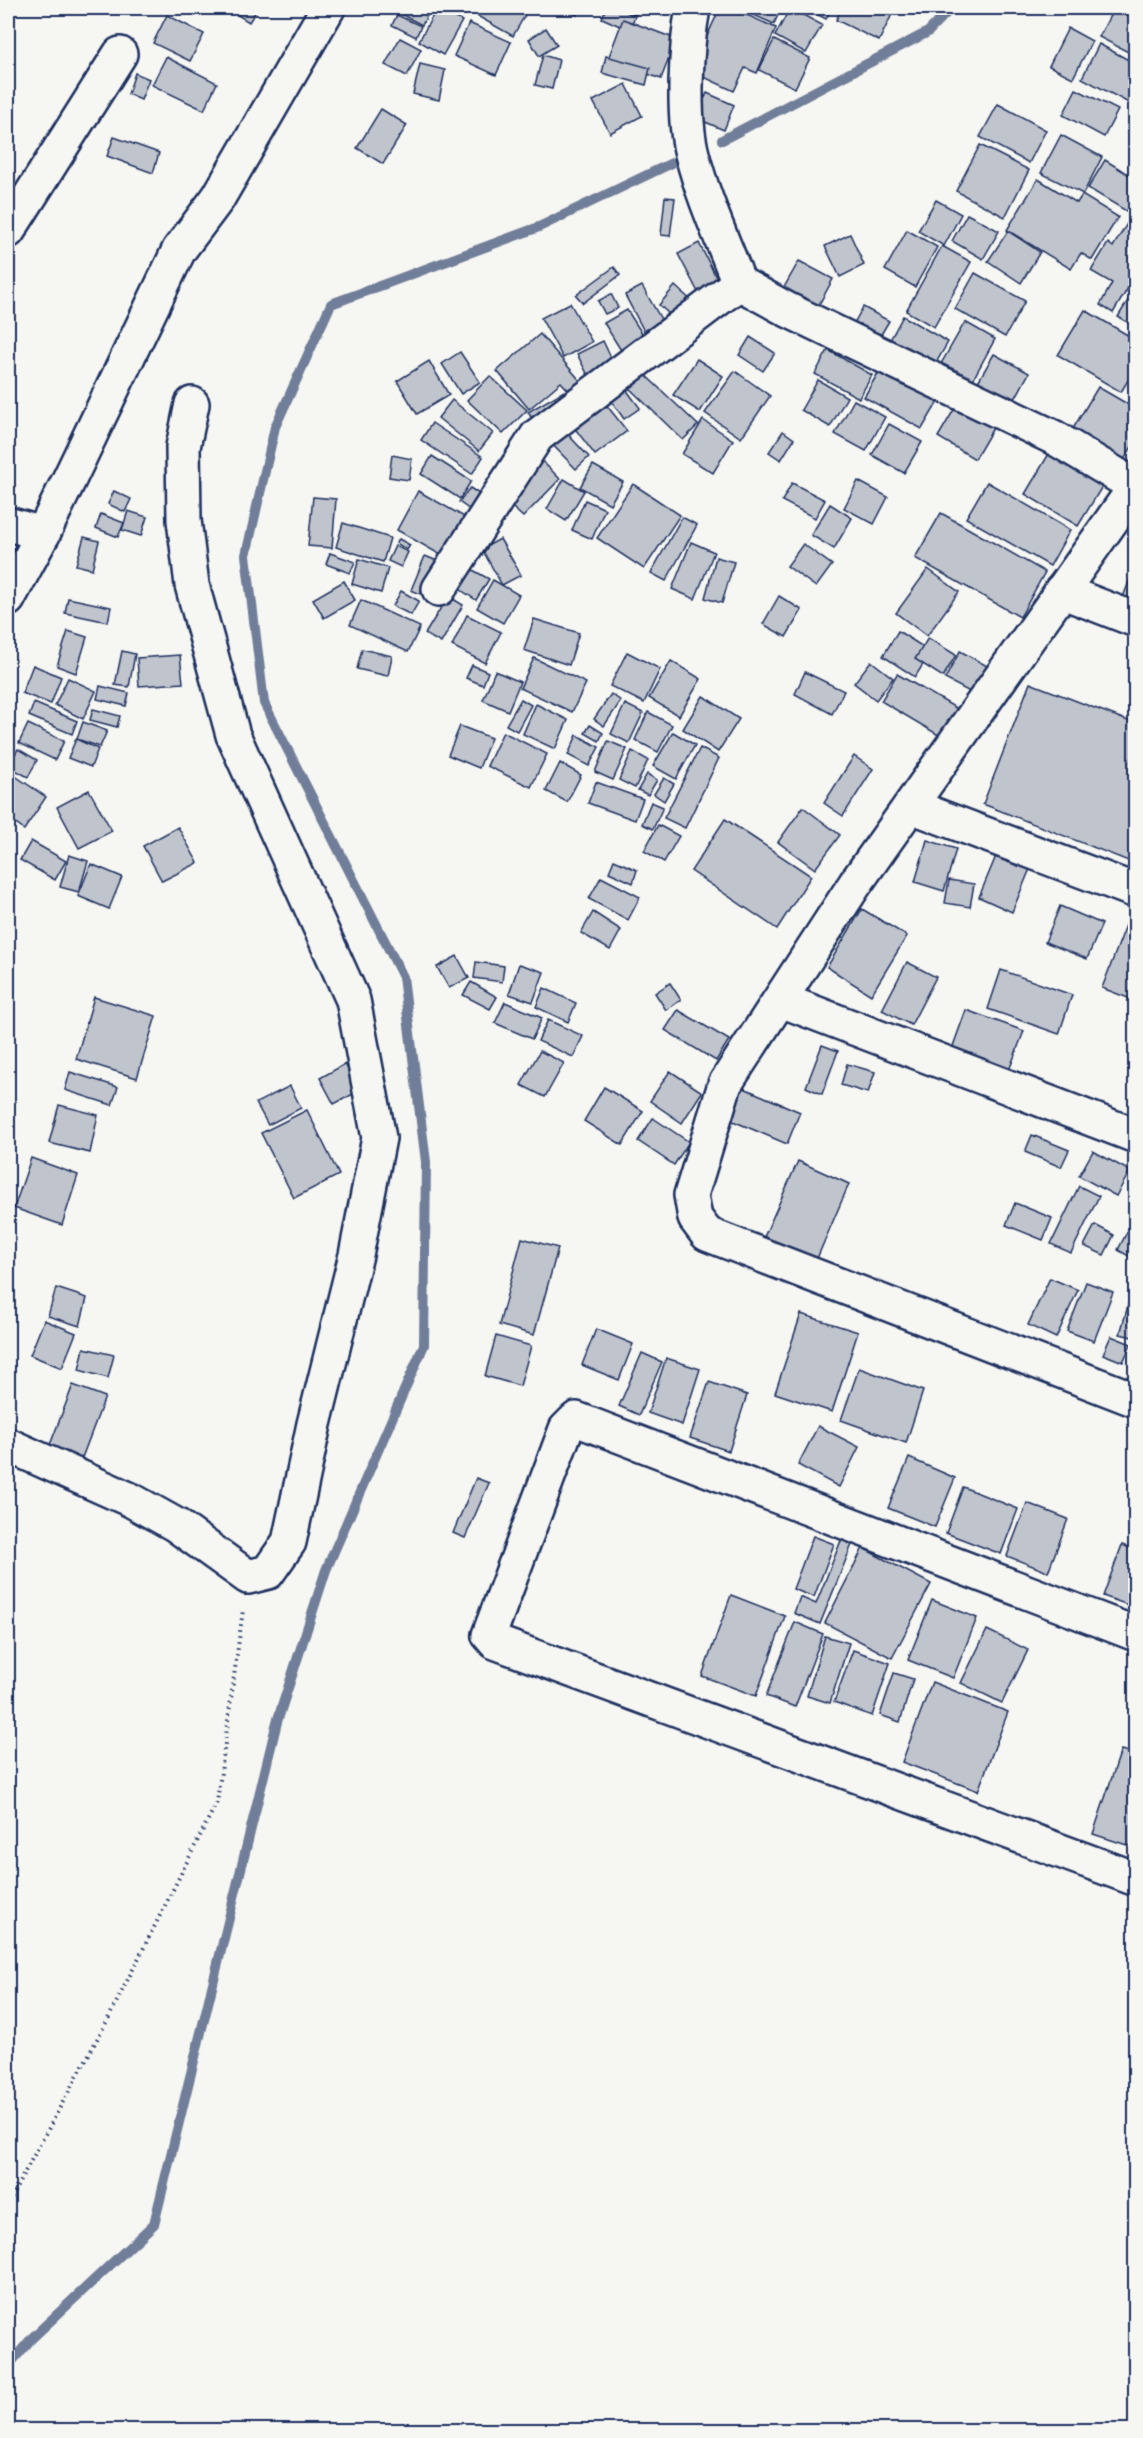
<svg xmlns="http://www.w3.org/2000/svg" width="1143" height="2438" viewBox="0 0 1143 2438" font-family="'Balsamiq Sans',sans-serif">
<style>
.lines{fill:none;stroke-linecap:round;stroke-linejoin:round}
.stream{stroke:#717e99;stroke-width:10}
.building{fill:#c0c4cd;stroke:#1b2f5e;stroke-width:1.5}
.street-casing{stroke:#1b2f5e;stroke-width:38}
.path{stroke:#1b2f5e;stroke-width:4;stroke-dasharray:1.5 4.5;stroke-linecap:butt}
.street{stroke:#f6f6f2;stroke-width:33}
</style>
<rect width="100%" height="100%" fill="#f6f6f2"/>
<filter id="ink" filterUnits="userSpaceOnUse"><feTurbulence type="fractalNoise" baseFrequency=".0167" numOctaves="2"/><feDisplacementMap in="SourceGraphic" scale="12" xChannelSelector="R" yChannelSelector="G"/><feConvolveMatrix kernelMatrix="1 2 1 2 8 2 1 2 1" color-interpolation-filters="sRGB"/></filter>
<g filter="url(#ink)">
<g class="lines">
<g class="stream">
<polyline points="722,140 928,32 951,8"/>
<polyline points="8,2366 32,2338 154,2224 277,1722 326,1570 424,1345 426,1162 403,977 264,703 246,555 275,427 331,304 539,227 676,161"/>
</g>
</g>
<g class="building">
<polygon points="233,8 258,8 249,22 231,11"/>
<polygon points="397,8 431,8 422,25 395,11"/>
<polygon points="437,8 462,21 443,55 419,41"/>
<polygon points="463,8 529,8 513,36"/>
<polygon points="562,8 581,8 577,15"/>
<polygon points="606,8 618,8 635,16 629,30 602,18"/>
<polygon points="614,8 638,8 636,15"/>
<polygon points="720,8 731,8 776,28 757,73 745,68 734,91 691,71"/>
<polygon points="743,8 781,8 774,24 742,10"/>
<polygon points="790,8 822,25 806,53 775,36"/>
<polygon points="805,8 832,8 826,19"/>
<polygon points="842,8 885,8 893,12 879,41 836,20"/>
<polygon points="1114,8 1136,16 1136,56 1099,37"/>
<polygon points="167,15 204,34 190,61 153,43"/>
<polygon points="397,15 421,26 416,37 392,25"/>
<polygon points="623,19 676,39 661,79 608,59"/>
<polygon points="469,23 511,42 496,75 454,56"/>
<polygon points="546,28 557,45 539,56 529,39"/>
<polygon points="1068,28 1092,41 1073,78 1049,66"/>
<polygon points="400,38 421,49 407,76 385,65"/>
<polygon points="774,40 810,58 795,88 759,70"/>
<polygon points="1099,44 1136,64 1136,107 1082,78"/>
<polygon points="543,55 559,60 552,89 535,85"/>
<polygon points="606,56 650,68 646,85 602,73"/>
<polygon points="166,57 217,83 204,110 152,85"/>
<polygon points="420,64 445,70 439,100 413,94"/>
<polygon points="135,73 149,79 141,100 128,94"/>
<polygon points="626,84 642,116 610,133 593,101"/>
<polygon points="1076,89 1118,110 1104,137 1063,115"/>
<polygon points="707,93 734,105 724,130 696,118"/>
<polygon points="998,104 1046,130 1029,163 980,137"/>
<polygon points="381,109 407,125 383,164 357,148"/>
<polygon points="1061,135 1102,157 1083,194 1041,173"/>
<polygon points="114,137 159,153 153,173 107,156"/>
<polygon points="980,145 1029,170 1005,217 956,191"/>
<polygon points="1105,160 1136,179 1136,217 1088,188"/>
<polygon points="1038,179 1077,203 1082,195 1118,217 1092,260 1081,253 1071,269 1007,230"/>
<polygon points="665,197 675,198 670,236 661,235"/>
<polygon points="936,200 961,214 944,246 918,231"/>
<polygon points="967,214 999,231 983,259 952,241"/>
<polygon points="1128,222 1136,227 1136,275 1113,313 1100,305 1112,283 1091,271 1108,243 1113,247"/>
<polygon points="907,230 937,247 915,287 885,270"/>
<polygon points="1008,231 1040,252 1021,283 988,261"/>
<polygon points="850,234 864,265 840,277 825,246"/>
<polygon points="699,243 718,281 698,292 678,254"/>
<polygon points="942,246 971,262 934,327 906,311"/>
<polygon points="799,261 833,279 812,317 778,298"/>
<polygon points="614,267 620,275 583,303 576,295"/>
<polygon points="975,273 1025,301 1005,337 955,309"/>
<polygon points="642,286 662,321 644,331 625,295"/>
<polygon points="675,286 693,302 677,321 659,305"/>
<polygon points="1136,287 1136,327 1118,317"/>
<polygon points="611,294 618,308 605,314 598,301"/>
<polygon points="570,303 592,342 563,358 541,318"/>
<polygon points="863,307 889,321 873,348 848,334"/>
<polygon points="627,310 645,338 622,352 604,323"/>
<polygon points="1085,310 1136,340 1136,367 1121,392 1058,355"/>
<polygon points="903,316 948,342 929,375 884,351"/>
<polygon points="965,322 995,339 965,394 934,376"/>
<polygon points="540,334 583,384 571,393 561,382 529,409 497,371"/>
<polygon points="750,337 775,353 763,371 739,355"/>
<polygon points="603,341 615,366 590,379 577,354"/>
<polygon points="828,350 872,375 859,398 815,374"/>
<polygon points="460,352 480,382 461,394 442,364"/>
<polygon points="994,354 1029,373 1008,412 972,392"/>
<polygon points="697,359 723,376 700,412 673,395"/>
<polygon points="429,361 449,395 417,414 397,381"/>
<polygon points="881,368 939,400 922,429 864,397"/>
<polygon points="640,370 698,425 683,440 626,385"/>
<polygon points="735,371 770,396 741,438 705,413"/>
<polygon points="490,376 527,410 503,434 467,400"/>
<polygon points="818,380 847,397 830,427 801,410"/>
<polygon points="1098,387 1136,409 1136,440 1122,463 1071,432"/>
<polygon points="625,388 640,408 624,419 610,399"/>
<polygon points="564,391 572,405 537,427 528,412"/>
<polygon points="601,398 627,431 595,455 570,422"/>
<polygon points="452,400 493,433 479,451 438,418"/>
<polygon points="854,400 885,417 866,451 835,434"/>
<polygon points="959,401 996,423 975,459 938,437"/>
<polygon points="703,420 733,440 713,473 682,454"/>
<polygon points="432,423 483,457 472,474 421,440"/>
<polygon points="889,424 922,442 904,473 872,455"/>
<polygon points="559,425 589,457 576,469 546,438"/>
<polygon points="783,431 794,439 781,460 769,452"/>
<polygon points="1053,447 1106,480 1078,526 1025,494"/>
<polygon points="392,455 412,459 409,480 389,477"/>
<polygon points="432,456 471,481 460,499 421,474"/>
<polygon points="540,459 560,479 523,517 502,498"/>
<polygon points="593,465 623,482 610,504 580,487"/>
<polygon points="564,479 584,491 566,521 547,509"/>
<polygon points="858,481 888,497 874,524 844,508"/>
<polygon points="987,482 1070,530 1050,566 966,518"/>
<polygon points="792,483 825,500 815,518 782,501"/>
<polygon points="633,484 680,515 644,569 597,538"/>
<polygon points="470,488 487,499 477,515 459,502"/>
<polygon points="114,491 131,499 125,512 108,504"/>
<polygon points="418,491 468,519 446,558 397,530"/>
<polygon points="313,497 336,499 332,548 308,546"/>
<polygon points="585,500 605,509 592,539 572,530"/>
<polygon points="830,504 852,518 834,549 811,535"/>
<polygon points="128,511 147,517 141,536 122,530"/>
<polygon points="941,513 1045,572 1020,617 915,558"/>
<polygon points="101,514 124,523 118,537 96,528"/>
<polygon points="682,517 697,525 666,581 651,573"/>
<polygon points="343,523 390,538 383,562 336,547"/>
<polygon points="84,537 99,541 92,569 76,565"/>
<polygon points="399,539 410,545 407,550 396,543"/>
<polygon points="500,539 521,575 502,585 482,549"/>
<polygon points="691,542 714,552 695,599 672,589"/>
<polygon points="803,544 832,565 816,587 787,566"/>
<polygon points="395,546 408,552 401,567 388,561"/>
<polygon points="330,553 355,562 350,573 326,564"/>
<polygon points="425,556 447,565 433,599 411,590"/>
<polygon points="716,557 734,562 722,603 705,598"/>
<polygon points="359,559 388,568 381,593 352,584"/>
<polygon points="1136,564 1136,608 1121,602"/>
<polygon points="471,569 489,579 476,600 458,588"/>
<polygon points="928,569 959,592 927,636 896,613"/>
<polygon points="493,580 519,595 503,623 477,608"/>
<polygon points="344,581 355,600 324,618 313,599"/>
<polygon points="401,591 419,601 411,615 393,606"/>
<polygon points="448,596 463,605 441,643 425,634"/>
<polygon points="779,596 802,610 786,637 763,624"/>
<polygon points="68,598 111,607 108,622 65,613"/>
<polygon points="361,600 420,627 408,652 350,625"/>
<polygon points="467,615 501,632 485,663 452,646"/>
<polygon points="534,619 579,633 569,665 524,650"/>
<polygon points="68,631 87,637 76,673 57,666"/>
<polygon points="898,631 931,652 915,677 883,656"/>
<polygon points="928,638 956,655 943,677 915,659"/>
<polygon points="362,649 392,656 388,676 357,669"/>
<polygon points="122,651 135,654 129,687 115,685"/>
<polygon points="960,651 998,672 983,699 945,679"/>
<polygon points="627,652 660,669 644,703 610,686"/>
<polygon points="180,655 183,683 139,686 137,658"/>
<polygon points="534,658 586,683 572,712 520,688"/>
<polygon points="671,661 701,679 679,716 649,698"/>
<polygon points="871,661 893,678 876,700 854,683"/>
<polygon points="33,665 61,677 51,704 22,693"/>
<polygon points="472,665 488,672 483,685 466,678"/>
<polygon points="495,671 520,682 508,711 483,700"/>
<polygon points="805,672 844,691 832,714 795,694"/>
<polygon points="897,674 968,715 952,743 881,701"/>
<polygon points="68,678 96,691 83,719 55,705"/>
<polygon points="1030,683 1136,724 1136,864 983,804"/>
<polygon points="100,686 129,693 126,706 97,699"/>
<polygon points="611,694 621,701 604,726 594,719"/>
<polygon points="703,696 739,719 718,752 683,729"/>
<polygon points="521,699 531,705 517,731 506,725"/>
<polygon points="34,703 77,721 72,734 29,716"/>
<polygon points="536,704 568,720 555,749 523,734"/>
<polygon points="625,704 643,713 629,743 611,734"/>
<polygon points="93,709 120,716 117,727 90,720"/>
<polygon points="648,712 672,725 658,752 635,740"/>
<polygon points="83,722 107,731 100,747 77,739"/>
<polygon points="28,724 64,741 55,760 19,743"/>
<polygon points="590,725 603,733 599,741 585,733"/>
<polygon points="460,726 491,738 479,768 448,755"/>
<polygon points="503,732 547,754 531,787 487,766"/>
<polygon points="673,732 695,745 676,779 653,766"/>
<polygon points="577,735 599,747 589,766 568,755"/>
<polygon points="76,739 98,749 91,767 68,758"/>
<polygon points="608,741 627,749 613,780 595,772"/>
<polygon points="700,748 719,758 685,828 664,818"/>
<polygon points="18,749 37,760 28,777 8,766"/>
<polygon points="632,751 648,760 635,788 619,780"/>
<polygon points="854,756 873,769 843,816 824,803"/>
<polygon points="560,763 581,775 567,802 546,791"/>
<polygon points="8,771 46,797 24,830 8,818"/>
<polygon points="647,774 657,780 648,795 638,790"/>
<polygon points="664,778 674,784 664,801 654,794"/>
<polygon points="596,782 643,799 635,820 588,803"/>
<polygon points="89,790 112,831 79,848 57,807"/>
<polygon points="651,802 663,807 653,829 642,824"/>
<polygon points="803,807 840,835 815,869 778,842"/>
<polygon points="725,819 811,876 777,929 691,871"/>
<polygon points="658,825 679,836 664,862 644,851"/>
<polygon points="178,827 198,863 162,881 143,846"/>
<polygon points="927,840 956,849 944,891 915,882"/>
<polygon points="31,841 66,861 55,880 20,860"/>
<polygon points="999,849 1032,864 1012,912 979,897"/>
<polygon points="69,855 88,861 79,892 60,887"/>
<polygon points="614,860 637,870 633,883 609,872"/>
<polygon points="91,864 122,877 109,909 78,896"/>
<polygon points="601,877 640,897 628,920 589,899"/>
<polygon points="949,880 974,884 970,907 945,903"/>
<polygon points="1134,904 1136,905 1136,1001 1102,988"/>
<polygon points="1060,906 1102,924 1087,959 1045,942"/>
<polygon points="862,909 907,936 871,995 827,967"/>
<polygon points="593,912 621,930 610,950 581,933"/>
<polygon points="457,956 469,978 449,988 437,967"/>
<polygon points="476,962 504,966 502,982 474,978"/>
<polygon points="907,962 936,977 911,1025 882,1010"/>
<polygon points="519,964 544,972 533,1002 509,994"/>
<polygon points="1001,970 1072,995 1059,1034 988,1009"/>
<polygon points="471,982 497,997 490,1009 463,995"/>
<polygon points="670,983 681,1000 666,1010 655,993"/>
<polygon points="544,988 576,1003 568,1022 536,1007"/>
<polygon points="94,997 156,1016 137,1078 76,1059"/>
<polygon points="505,1002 542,1018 532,1039 495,1023"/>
<polygon points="678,1010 729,1040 716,1061 665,1030"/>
<polygon points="966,1010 1024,1031 1005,1081 948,1060"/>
<polygon points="548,1020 583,1036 573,1057 538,1041"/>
<polygon points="822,1045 838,1051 822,1094 806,1087"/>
<polygon points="540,1051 564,1063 545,1097 521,1085"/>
<polygon points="345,1064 359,1091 334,1104 320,1078"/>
<polygon points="847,1064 875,1072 868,1093 841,1085"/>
<polygon points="670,1071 702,1092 682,1123 650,1101"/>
<polygon points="70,1072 118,1087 112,1105 65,1090"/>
<polygon points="290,1086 301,1108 268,1125 256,1103"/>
<polygon points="739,1086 800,1112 787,1144 726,1118"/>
<polygon points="604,1087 643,1111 622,1145 584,1121"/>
<polygon points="59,1105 98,1115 90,1153 49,1143"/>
<polygon points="307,1110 339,1175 294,1198 261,1133"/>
<polygon points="653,1118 689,1142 674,1165 638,1141"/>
<polygon points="1032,1135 1069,1150 1061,1167 1025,1152"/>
<polygon points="1093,1151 1130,1171 1116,1196 1079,1176"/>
<polygon points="31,1158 78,1175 62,1225 14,1208"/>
<polygon points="798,1161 849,1184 812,1270 760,1246"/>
<polygon points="1079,1186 1099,1196 1071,1253 1051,1244"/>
<polygon points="1015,1203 1052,1218 1043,1240 1006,1225"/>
<polygon points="1095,1225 1114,1235 1104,1255 1084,1246"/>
<polygon points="1127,1232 1136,1237 1136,1260 1118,1250"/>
<polygon points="522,1238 558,1248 534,1335 499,1325"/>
<polygon points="1050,1278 1078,1290 1056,1338 1028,1325"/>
<polygon points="1086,1282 1113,1292 1094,1341 1067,1331"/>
<polygon points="56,1288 87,1298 80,1326 48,1316"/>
<polygon points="1129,1302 1136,1304 1136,1338 1120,1334"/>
<polygon points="801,1314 858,1332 832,1412 775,1393"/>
<polygon points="44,1320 76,1333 62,1368 30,1355"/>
<polygon points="596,1329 633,1344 619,1380 582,1365"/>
<polygon points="496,1336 531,1346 520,1386 485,1376"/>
<polygon points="1111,1336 1131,1344 1123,1362 1103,1354"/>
<polygon points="84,1348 114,1355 108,1378 79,1370"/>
<polygon points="642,1353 662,1362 639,1415 619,1406"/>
<polygon points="666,1358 700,1369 682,1425 648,1413"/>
<polygon points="859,1368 923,1391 906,1443 841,1420"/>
<polygon points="709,1382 747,1395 729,1451 690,1438"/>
<polygon points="73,1385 105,1397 80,1463 48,1450"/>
<polygon points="818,1426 859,1447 839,1487 798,1465"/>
<polygon points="909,1458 955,1478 935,1527 888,1508"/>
<polygon points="476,1478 489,1483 465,1538 453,1533"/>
<polygon points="963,1487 1018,1509 1001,1554 946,1533"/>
<polygon points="1027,1503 1068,1519 1048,1572 1007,1556"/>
<polygon points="1136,1508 1136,1531 1129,1529"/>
<polygon points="813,1536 834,1544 814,1597 793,1589"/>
<polygon points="842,1538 853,1542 820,1624 794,1613 800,1597 816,1604"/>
<polygon points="1122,1545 1136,1550 1136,1608 1103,1596"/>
<polygon points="863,1548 931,1584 892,1658 825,1623"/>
<polygon points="731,1595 785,1616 756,1696 702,1676"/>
<polygon points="932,1600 977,1618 953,1678 908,1660"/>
<polygon points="795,1622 823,1634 795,1707 766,1696"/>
<polygon points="987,1630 1028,1650 1002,1703 961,1683"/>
<polygon points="825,1636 849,1643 830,1703 807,1696"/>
<polygon points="853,1650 890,1663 872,1716 834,1702"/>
<polygon points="894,1673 913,1679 900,1722 880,1715"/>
<polygon points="932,1682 1008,1712 978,1791 902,1762"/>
<polygon points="1121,1750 1136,1754 1136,1848 1093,1834"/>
</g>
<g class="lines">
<g class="street-casing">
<g id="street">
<path d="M693 8C686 46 682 116 692 154 703 198 723 241 739 283"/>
<polyline points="8,231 120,54"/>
<polyline points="1136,486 855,884 725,1084 691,1195 695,1218 707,1234 1136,1400"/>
<polyline points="8,524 43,534"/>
<polyline points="439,589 537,436 739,283 788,310 1055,438 1135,486"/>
<polyline points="1061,591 1136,620"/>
<polyline points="8,599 43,534 179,250 218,198 328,8"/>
<polyline points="911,806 1136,891"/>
<polyline points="781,1000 1136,1136"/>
<polyline points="8,1445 131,1500 176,1525 248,1577 268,1572 289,1542 314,1424 356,1255 379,1138 353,1000 233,735 192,585 184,520 183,447 192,404"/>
<polyline points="1136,1634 576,1419 566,1429 489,1635 495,1642 1136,1879"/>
</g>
</g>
<polyline class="path" points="8,2203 107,2021 217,1802 243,1610"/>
<use href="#street" class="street"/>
</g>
</g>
<rect width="1143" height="2438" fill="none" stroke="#f6f6f2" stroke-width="30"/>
<rect x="15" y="15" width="1113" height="2408" fill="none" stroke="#1b2f5e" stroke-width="2" filter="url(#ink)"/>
</svg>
